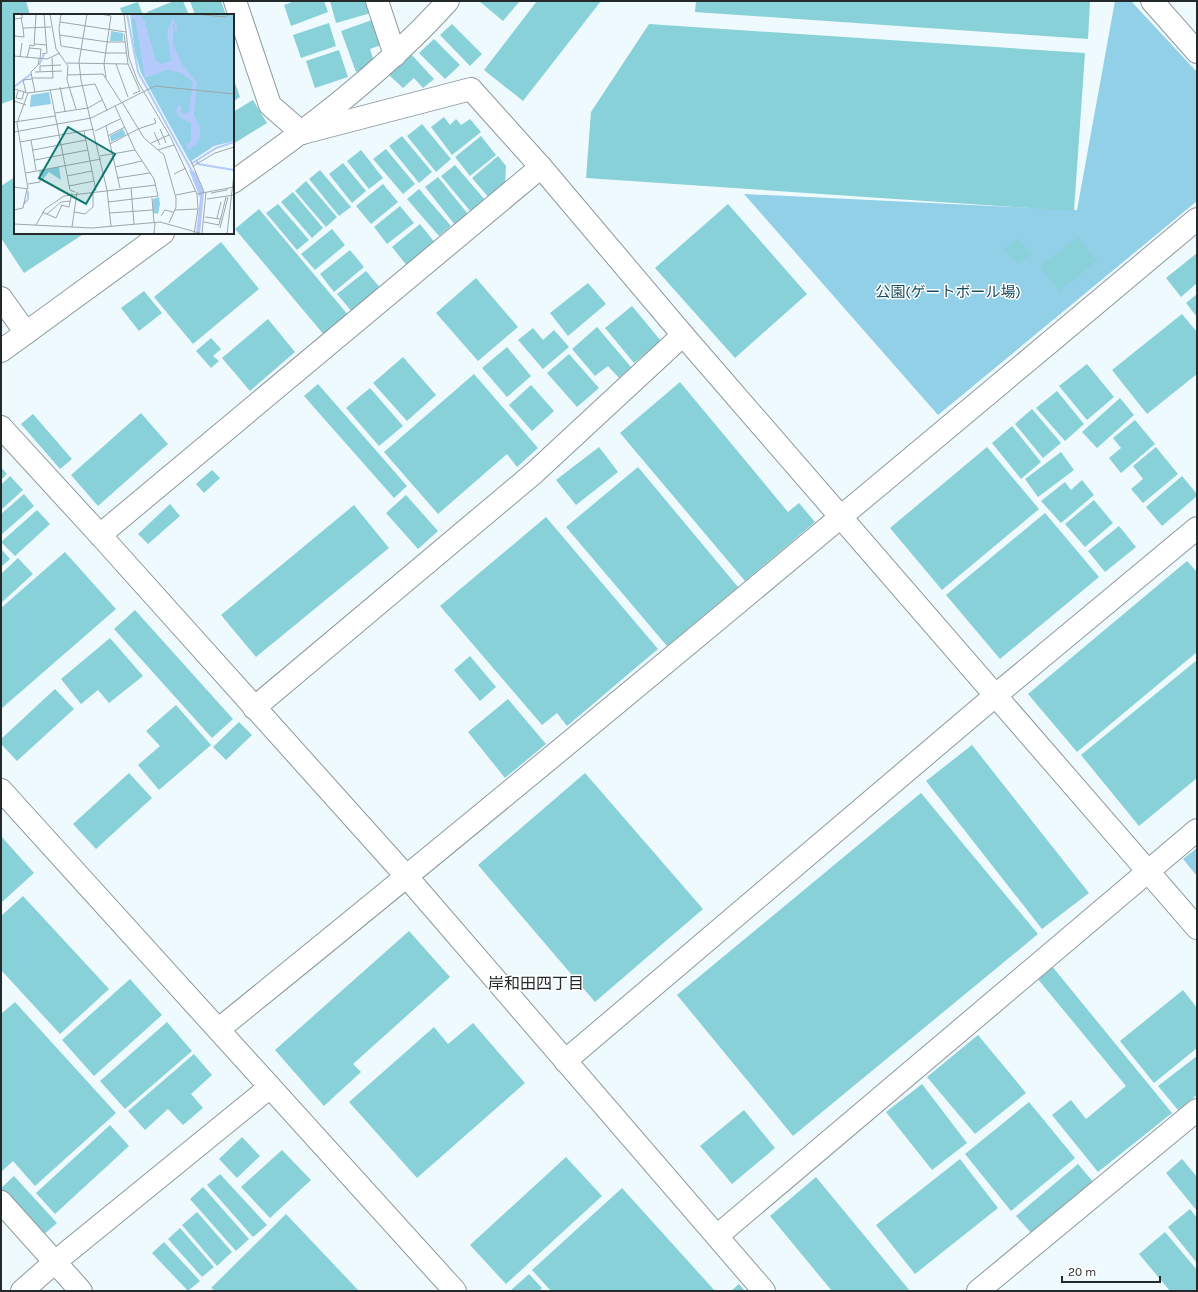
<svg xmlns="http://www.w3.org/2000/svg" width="1198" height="1292" viewBox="0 0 1198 1292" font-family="Karla,'Noto Sans JP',sans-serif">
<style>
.green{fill:#92d0e7}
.building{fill:#89d1d8}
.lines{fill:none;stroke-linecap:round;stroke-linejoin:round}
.minor-casing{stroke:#8d989d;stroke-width:24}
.tertiary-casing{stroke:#8d989d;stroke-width:24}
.minor{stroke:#fff;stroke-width:22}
.tertiary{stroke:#fff;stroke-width:22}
.labels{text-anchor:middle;stroke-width:3;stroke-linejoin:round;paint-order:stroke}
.park-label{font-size:15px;fill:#174b5d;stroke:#fff}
.neighbourhood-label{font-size:16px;fill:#24292a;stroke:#fff}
.inset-river{fill:none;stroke:#b3cafa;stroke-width:2}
.inset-road{fill:none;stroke:#9da6a9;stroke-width:1}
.view{fill:#0f766e;fill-opacity:0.15;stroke:#0f766e;stroke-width:2}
.inset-edge{fill:none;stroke:#24292a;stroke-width:2}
</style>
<rect width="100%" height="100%" fill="#eefafe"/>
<g class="green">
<polygon points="1115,1 1131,1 1197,72 1197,201 938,415 744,194 1077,210"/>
<polygon points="1197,848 1197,876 1183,859"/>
</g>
<g class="building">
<polygon points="1,1 26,1 30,15 15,15 15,99 1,104"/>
<polygon points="174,1 183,1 189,15 148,15 147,12"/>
<polygon points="190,1 221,1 226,15 195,15"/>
<polygon points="295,1 324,1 328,12 291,26 284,5"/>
<polygon points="330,1 367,1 371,13 336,23"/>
<polygon points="479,1 520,1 503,21"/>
<polygon points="537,1 601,1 523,101 484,70"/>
<polygon points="696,1 1090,1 1088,39 695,12"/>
<polygon points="138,2 143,15 123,15 120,8"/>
<polygon points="372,20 381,45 370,49 375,65 356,72 341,31"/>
<polygon points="329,23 336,46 301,58 293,35"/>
<polygon points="452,24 482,54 470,66 440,35"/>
<polygon points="649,24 1085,53 1074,211 586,178 591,112"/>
<polygon points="434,39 460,65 445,79 419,53"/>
<polygon points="339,50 348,77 315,88 306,61"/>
<polygon points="411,54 434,79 423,88 414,78 403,88 389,75"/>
<polygon points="233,77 240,97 233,102"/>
<polygon points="253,100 267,123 233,144 233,112"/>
<polygon points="444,117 450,125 456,119 461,125 470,119 481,132 452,155 431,127"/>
<polygon points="422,124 451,159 436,172 407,136"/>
<polygon points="402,136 432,172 419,183 389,146"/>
<polygon points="481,136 496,155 470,176 455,157"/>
<polygon points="386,149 415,184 403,194 373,159"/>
<polygon points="361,150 383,178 369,189 347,161"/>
<polygon points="498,156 506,166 505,187 490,199 472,178"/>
<polygon points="343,163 366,191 352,203 329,174"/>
<polygon points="455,165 485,200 471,212 441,176"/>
<polygon points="320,170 351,207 339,216 309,179"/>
<polygon points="15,177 15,233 85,233 24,273 1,238 1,186"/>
<polygon points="438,177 468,214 455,225 425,187"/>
<polygon points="306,181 337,217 326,227 295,191"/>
<polygon points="383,184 398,202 371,224 356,206"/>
<polygon points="419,189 451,226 439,236 407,199"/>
<polygon points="293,192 323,228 312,238 281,202"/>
<polygon points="278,204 309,240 297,250 266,213"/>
<polygon points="728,204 807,294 735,358 655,268"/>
<polygon points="400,206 414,223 387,244 374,227"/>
<polygon points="259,209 349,316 325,336 235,229"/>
<polygon points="420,224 436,244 408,267 392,247"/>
<polygon points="332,229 345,245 315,270 301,254"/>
<polygon points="1078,237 1097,261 1059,291 1040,267"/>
<polygon points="1018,238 1031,254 1018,264 1005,249"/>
<polygon points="221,242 259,289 193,344 154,297"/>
<polygon points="350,250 364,267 334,292 320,274"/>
<polygon points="1197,253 1197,283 1181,297 1166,278"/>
<polygon points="366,271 382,290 353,313 337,294"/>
<polygon points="476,278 518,327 478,361 436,313"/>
<polygon points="588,283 606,304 568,336 550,313"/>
<polygon points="144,291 162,313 139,331 121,308"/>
<polygon points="1197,294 1197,317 1186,303"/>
<polygon points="632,306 661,341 634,363 605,328"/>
<polygon points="1182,314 1197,332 1197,374 1147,414 1112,370"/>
<polygon points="268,319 295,352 250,391 222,358"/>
<polygon points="597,327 631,367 619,378 608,366 595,376 572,349"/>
<polygon points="533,328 543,340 554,330 569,347 543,369 518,340"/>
<polygon points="211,338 221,349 213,356 219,361 211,368 196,351"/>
<polygon points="507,347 531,376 507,397 482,368"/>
<polygon points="569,354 599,388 577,407 547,373"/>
<polygon points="403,357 436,395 407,421 373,383"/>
<polygon points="1087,364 1114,397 1087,420 1059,386"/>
<polygon points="474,374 538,448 517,467 507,454 438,514 384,452"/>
<polygon points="680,382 788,512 799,503 815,522 745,581 620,433"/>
<polygon points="318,384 407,486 394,498 304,396"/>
<polygon points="531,385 554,411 532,431 509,405"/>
<polygon points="370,388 403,426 379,446 346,408"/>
<polygon points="1057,391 1084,424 1065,441 1036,408"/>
<polygon points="1120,398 1134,415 1097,448 1082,432"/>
<polygon points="1032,409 1061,443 1043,458 1015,424"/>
<polygon points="141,413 168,444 98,506 71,475"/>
<polygon points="33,414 72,459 60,469 21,424"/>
<polygon points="1135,420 1155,444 1121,473 1109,458 1121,448 1113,438"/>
<polygon points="1012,426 1041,462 1021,479 992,443"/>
<polygon points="599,447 618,472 576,505 556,480"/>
<polygon points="987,447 1039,509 942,590 890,528"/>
<polygon points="1156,447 1178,474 1143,503 1131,489 1143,479 1133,466"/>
<polygon points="1061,452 1074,470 1038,497 1025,479"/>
<polygon points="1,467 7,474 1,480"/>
<polygon points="638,467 738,587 667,646 566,527"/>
<polygon points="212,470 220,478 204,493 196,484"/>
<polygon points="10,476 23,490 1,510 1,485"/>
<polygon points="1182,476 1197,494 1197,496 1162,526 1146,507"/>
<polygon points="1082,480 1094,495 1061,523 1041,501 1065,482 1071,490"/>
<polygon points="24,494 34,506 1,535 1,514"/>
<polygon points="406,495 438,531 418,549 386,513"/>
<polygon points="1094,500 1113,523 1085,547 1065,524"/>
<polygon points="170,504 180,516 148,544 138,534"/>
<polygon points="354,505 389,548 256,657 221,615"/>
<polygon points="37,510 50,524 15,556 1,542"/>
<polygon points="1045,513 1099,577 1000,659 946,595"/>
<polygon points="546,517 658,649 567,726 557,713 542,725 440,606"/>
<polygon points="1119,526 1136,547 1105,572 1088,551"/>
<polygon points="1,549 10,559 1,567"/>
<polygon points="65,552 116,609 1,709 1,608"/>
<polygon points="18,558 33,574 1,603 1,574"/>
<polygon points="1187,561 1197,572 1197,652 1077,752 1028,694"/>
<polygon points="135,610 233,719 212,738 114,629"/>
<polygon points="110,638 143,676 109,703 98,690 81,704 61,679"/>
<polygon points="470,656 496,687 480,701 454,670"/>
<polygon points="1197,660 1197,778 1139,826 1081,755"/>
<polygon points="55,689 74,709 17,761 1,744 1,739"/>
<polygon points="508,699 546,744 505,778 468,732"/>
<polygon points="176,705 211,745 159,790 138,765 160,746 146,731"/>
<polygon points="239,722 252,735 226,760 213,747"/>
<polygon points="972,745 1089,893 1042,929 926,781"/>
<polygon points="129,773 152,798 96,849 73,824"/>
<polygon points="585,773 703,909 595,1002 478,865"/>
<polygon points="921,793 1038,934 793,1136 677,995"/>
<polygon points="1,836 34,873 2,902 1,901"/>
<polygon points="23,896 109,989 60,1034 1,970 1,916"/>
<polygon points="409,931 450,977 353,1064 361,1072 324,1106 275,1050"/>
<polygon points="1051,965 1172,1113 1098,1172 1052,1115 1071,1100 1086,1119 1126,1086 1037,978"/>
<polygon points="130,979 162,1015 94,1076 62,1040"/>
<polygon points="1183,990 1197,1008 1197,1048 1154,1083 1120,1041"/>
<polygon points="15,1002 116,1113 35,1186 13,1161 1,1172 1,1014"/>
<polygon points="167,1022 192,1051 125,1109 100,1081"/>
<polygon points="473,1023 525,1083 417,1178 349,1102 434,1027 448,1044"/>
<polygon points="978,1035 1026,1093 975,1134 927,1077"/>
<polygon points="194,1054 212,1075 191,1094 203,1108 183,1125 168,1109 145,1130 128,1111"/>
<polygon points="1197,1056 1197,1095 1178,1110 1158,1086"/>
<polygon points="922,1084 967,1143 932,1170 886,1112"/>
<polygon points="1029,1102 1075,1158 1011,1211 965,1154"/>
<polygon points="744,1110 775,1148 732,1184 700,1146"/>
<polygon points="110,1125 129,1146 55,1214 36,1193"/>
<polygon points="242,1137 260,1156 237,1178 219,1159"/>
<polygon points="282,1150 311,1180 270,1218 241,1187"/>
<polygon points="566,1157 602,1196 506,1284 470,1245"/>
<polygon points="960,1159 998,1208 915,1274 876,1225"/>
<polygon points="1182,1159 1197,1177 1197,1211 1166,1173"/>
<polygon points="1078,1164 1094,1183 1033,1235 1016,1216"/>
<polygon points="220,1174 267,1225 253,1237 207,1185"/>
<polygon points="14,1176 57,1223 42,1236 1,1192 1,1188"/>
<polygon points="816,1177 910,1291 832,1291 770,1216"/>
<polygon points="203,1187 249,1239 236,1251 190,1199"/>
<polygon points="622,1188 715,1291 551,1291 532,1270"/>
<polygon points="1190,1209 1197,1218 1197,1263 1168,1227"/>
<polygon points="197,1212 232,1252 217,1266 182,1225"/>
<polygon points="286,1214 359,1291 216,1291 211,1288"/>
<polygon points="180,1228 214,1267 202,1277 168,1239"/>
<polygon points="1165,1232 1197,1270 1197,1291 1170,1291 1139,1254"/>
<polygon points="164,1242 200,1281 188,1291 152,1253"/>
<polygon points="529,1274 542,1288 539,1291 510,1291"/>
<polygon points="739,1284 745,1291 731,1291"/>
</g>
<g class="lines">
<g class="minor-casing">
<g id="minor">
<polyline points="235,1 270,105 302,133"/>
<polyline points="377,1 395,55"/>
<polyline points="1152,1 1197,52"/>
<polyline points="302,133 471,89 541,167 683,335 1197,928"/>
<path d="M233 182C309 128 385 71 448 1"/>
<polyline points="1,298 26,333"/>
<polyline points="1,351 163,233"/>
<polyline points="1,427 100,535 407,877 764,1291"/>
<polyline points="100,535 541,167"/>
<polyline points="254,708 534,473 683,335"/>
<path d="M219 1029C548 763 872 491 1197 219"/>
<polyline points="565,1061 996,695 1197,528"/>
<polyline points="1,1202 81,1291"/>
<polyline points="717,1236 1197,830"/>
<polyline points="22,1291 55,1262 270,1087"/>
<polyline points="978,1291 1197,1110"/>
</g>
</g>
<g class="tertiary-casing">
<polyline id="tertiary" points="1,790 455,1291"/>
</g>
<use href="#minor" class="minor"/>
<use href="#tertiary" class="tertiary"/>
</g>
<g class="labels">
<g class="park-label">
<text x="948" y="297">公園(ゲートボール場)</text>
</g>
<g class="neighbourhood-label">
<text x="536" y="989">岸和田四丁目</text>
</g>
</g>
<g transform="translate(14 14)">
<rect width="220" height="220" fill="#eefafe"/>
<path d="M116 0H220V127L200 132 176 148 127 59 121 39ZM97 17 109 19V27H96ZM35 78 37 90 16 93 17 81ZM109 115 112 121 97 128 96 122ZM45 153 47 166 35 158 28 166 26 156ZM145 183 146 190 144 200 139 199V185Z" fill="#92d0e7"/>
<path d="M125 0 131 8 142 47 147 50 157 47 153 17 159 4V29L168 50 183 69 180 101 186 113V124L182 131 174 136 172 131 177 127V109L165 103 162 97 164 91 167 92 168 100 175 98 179 68 167 59 154 56 131 64 121 5H117V1ZM175 156 181 158 190 179 186 220H182L186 184Z" fill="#b3cafa"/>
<path class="inset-river" d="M113 0 124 58 179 159M158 17 162 16V12L158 6M25 51 30 40M0 73 17 60M182 146 184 150 220 156M177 150 202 134 220 128M10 190 14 185V177"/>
<path class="inset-road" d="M36 0 42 35 54 52 53 66 62 95M47 0 45 15 47 32 92 39H112M73 0 65 48 67 66 93 176 97 212M87 0 97 2 90 50 92 64M110 0 115 44 124 68 157 124 183 180 184 195 180 220M182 0 211 3 216 0M7 4 9 14 37 13M0 5 8 4V0M46 8 112 18M110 20 114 50 126 77 119 80M45 21 94 28H111M0 26 1 22 10 23 9 14M20 30 33 31M15 34 27 35 26 45M28 40 33 39 30 0M0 42 33 45 46 39M6 43 8 29M13 44 16 31 20 32 22 0M53 49 114 50M102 50 114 83M26 57V52L47 51M21 58 48 57M53 61 89 60 107 88M18 64 17 58 24 51 25 45M46 73 51 97M0 75 14 79 81 70 93 96M36 75 56 176 61 178M4 77 2 84 8 85 10 78M21 78 18 64H39L38 44M12 79 9 66 18 65M0 87 12 91M108 88 130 124 150 141 162 184V193L155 209M41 99 74 94 88 86M0 108 41 102M92 112 106 174M146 115 152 129M70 117 82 177M81 117 106 105M0 118 77 104 141 72 220 80M140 118 146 131M94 122 111 113M17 126 22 156M6 128 80 115M137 129 155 121M96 130 124 115 142 109 140 104M19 136 72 126M144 136 160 131M86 142 121 136M21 146 74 136M177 147 190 178M179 152 201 139 220 133M101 153 128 147M12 159 87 145M160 160 172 154M53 162 78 157M103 164 136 159M14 170 26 168V156M55 172 80 167M0 173 14 175 3 109 14 79M117 174 120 210M197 179 213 176V174M183 180 220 173M162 181 182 177M138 184 140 208M193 185 220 181M94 188 144 182 140 165 121 136 101 92M47 191 55 193 58 179M0 196 9 194 13 175M161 196 184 195M28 198 42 204 48 191M60 198 71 200 79 193V177M95 199 139 196M33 200 47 188 56 187M147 202 151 196 159 198M191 203 206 205M203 204 207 188M190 208 205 211 212 183M141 209 140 219 143 220M0 210 78 214 146 208 189 220M22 211 31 195 50 182 142 171M58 213 63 178M206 214 214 183M188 219 192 178M213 220 220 160"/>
<path class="view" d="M54 113 101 140 72 190 25 164Z"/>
<rect width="220" height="220" class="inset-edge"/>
</g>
<rect width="1198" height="1292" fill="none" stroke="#24292a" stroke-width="4"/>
<path d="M1062 1276v6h98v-6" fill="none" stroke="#24292a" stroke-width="2"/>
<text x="1068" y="1276" font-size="12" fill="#24292a" stroke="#ffffff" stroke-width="3" paint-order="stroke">20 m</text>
</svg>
